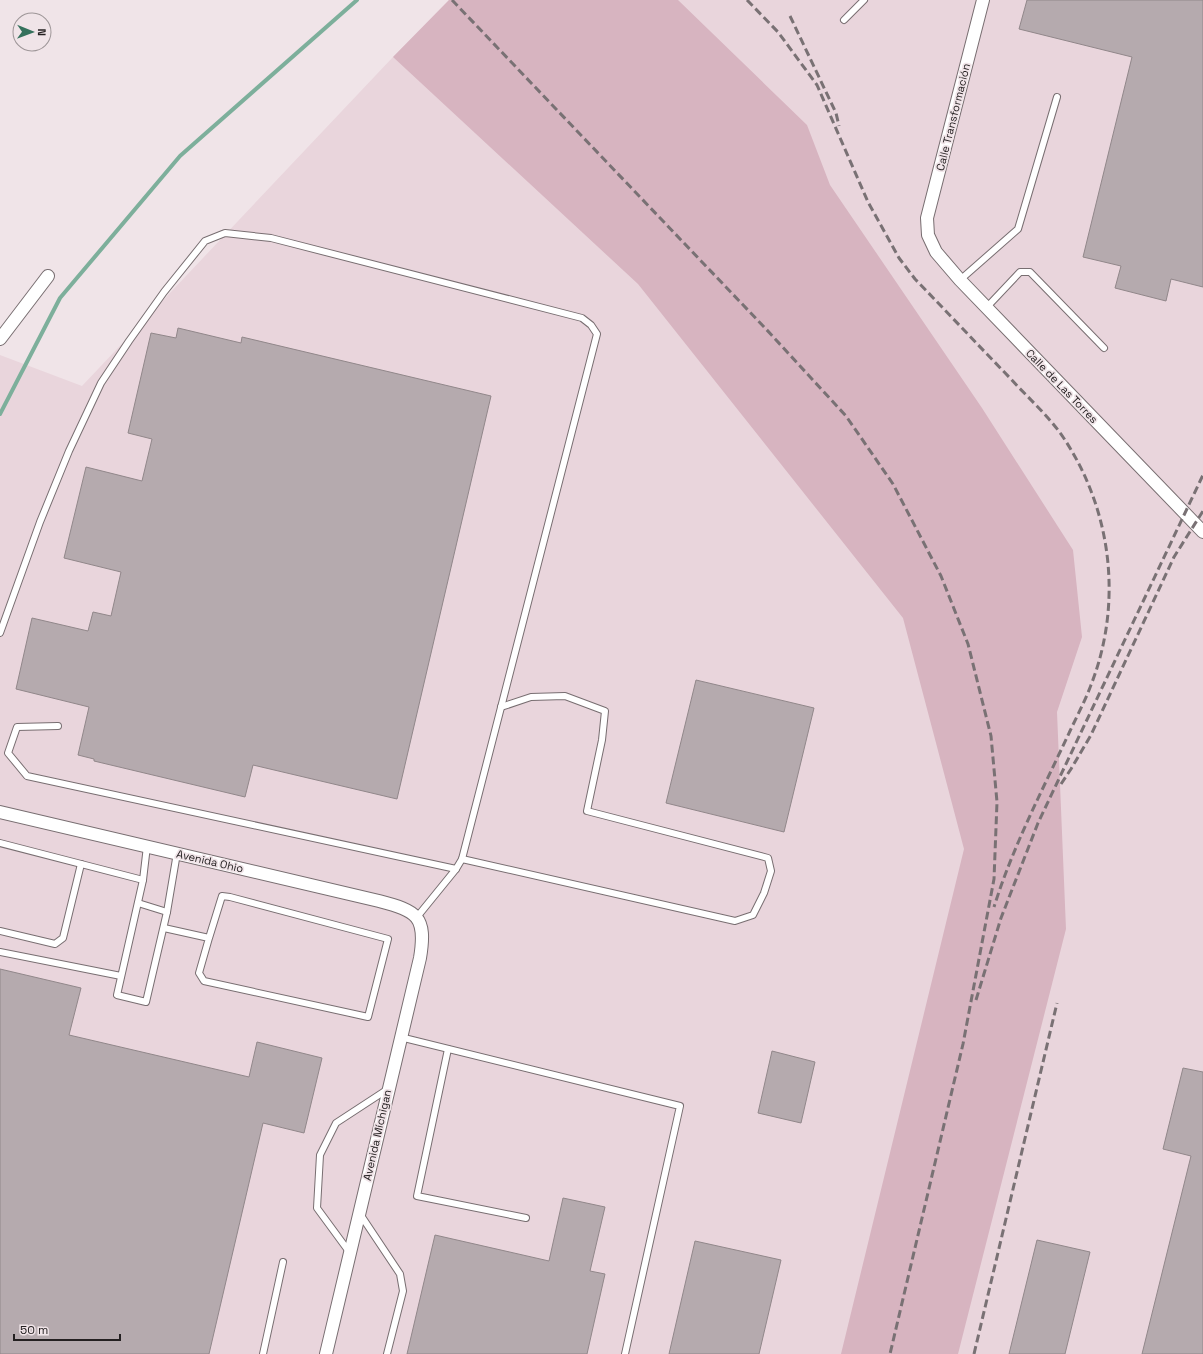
<svg xmlns="http://www.w3.org/2000/svg" width="1203" height="1354" viewBox="0 0 1203 1354" font-family="'Space Grotesk',sans-serif">
<style>
.built{fill:#e9d5dc}
.green{fill:#d7b4c0}
.lines{fill:none;stroke-linecap:round;stroke-linejoin:round}
.stream{stroke:#7daf9b;stroke-width:4}
.building{fill:#b5aaae;stroke:#91878a}
.lane-casing{stroke:#786e71;stroke-width:8}
.street-casing{stroke:#786e71;stroke-width:14}
.lane{stroke:#fff;stroke-width:6}
.street{stroke:#fff;stroke-width:12}
.rail{stroke:#797174;stroke-width:3;stroke-dasharray:8 4;stroke-linecap:butt}
.labels{text-anchor:middle;stroke-width:3.5;stroke-linejoin:round;paint-order:stroke}
.street-label{font-size:11px;fill:#242021;stroke:#f0e4e8}
</style>
<rect width="100%" height="100%" fill="#f0e4e8"/>
<polygon class="built" points="449,0 1203,0 1203,1354 0,1354 0,355 82,386 393,57"/>
<polygon class="green" points="449,0 678,0 807,125 830,185 982,408 1073,550 1082,637 1057,712 1066,929 958,1354 841,1354 964,849 903,618 638,284 393,57"/>
<g class="lines">
<polyline class="stream" points="0,414 60,298 180,156 357,0"/>
</g>
<g class="building">
<polygon points="1027,0 1203,0 1203,287 1171,279 1166,301 1115,288 1121,266 1083,257 1132,57 1019,29"/>
<polygon points="178,328 241,343 242,337 491,396 397,799 253,765 245,797 94,761 94,759 78,755 89,707 16,689 32,618 88,631 93,612 111,616 121,572 64,558 86,467 142,481 152,439 128,433 151,333 176,338"/>
<polygon points="696,680 814,708 784,832 666,803"/>
<polygon points="0,969 81,988 69,1035 249,1077 257,1042 322,1058 304,1133 263,1123 209,1354 0,1354"/>
<polygon points="772,1051 815,1062 801,1123 758,1113"/>
<polygon points="1183,1068 1203,1072 1203,1354 1142,1354 1191,1156 1163,1149"/>
<polygon points="563,1198 605,1207 590,1271 605,1274 587,1354 407,1354 435,1235 549,1261"/>
<polygon points="1037,1240 1090,1252 1065,1354 1009,1354"/>
<polygon points="695,1241 781,1260 759,1354 669,1354"/>
</g>
<g class="lines">
<g class="lane-casing">
<g id="lane">
<polyline points="844,20 864,0"/>
<polyline points="960,280 1018,229 1057,97"/>
<polyline points="987,307 1020,272 1030,272 1104,348"/>
<polyline points="0,633 40,522 69,451 101,383 129,341 164,292 205,241 225,233 271,238 582,318 591,325 597,334 462,859 456,869 417,917"/>
<polyline points="58,726 17,727 8,753 27,776 456,869"/>
<polyline points="0,843 143,880"/>
<polyline points="147,846 143,880 117,995 146,1002 167,912 177,853"/>
<polyline points="462,859 735,921 753,915 764,893 771,871 768,858 587,811 602,740 605,711 565,696 531,697 501,707"/>
<polyline points="138,903 167,912"/>
<polyline points="164,928 209,938 199,973 204,981 368,1017 388,939 230,897 222,896 209,938"/>
<polyline points="0,931 55,944 63,938 81,864"/>
<polyline points="0,952 121,976"/>
<polyline points="400,1037 680,1106 625,1354"/>
<polyline points="448,1049 417,1196 526,1218"/>
<polyline points="360,1214 400,1274 403,1291 387,1354"/>
<polyline points="350,1253 317,1208 320,1155 336,1123 388,1089"/>
<polyline points="263,1354 283,1262"/>
</g>
</g>
<g class="street-casing">
<g id="street">
<polyline points="983,0 927,218 928,235 936,252 960,280 1203,532"/>
<polyline points="0,339 48,276"/>
<path d="M0 812 379 901C417 911 427 916 420 958L326 1354"/>
</g>
</g>
<use href="#lane" class="lane"/>
<use href="#street" class="street"/>
<g class="rail">
<polyline points="452,0 766,329 846,416 893,484 941,576 968,644 991,736 997,802 994,879 963,1044 890,1354"/>
<path d="M747 0 778 32 817 85 868 202 899 258 915 279C947 312 978 345 1010 378 1028 398 1048 415 1063 437 1112 510 1123 603 1091 685 1085 701 1077 716 1070 731 1043 789 1013 846 994 907"/>
<polyline points="790,16 836,113 839,126"/>
<polyline points="1061,784 1071,769 1091,735 1174,557 1203,511"/>
<polyline points="976,1000 1001,918 1038,823 1203,475"/>
<polyline points="974,1354 1057,1003"/>
</g>
</g>
<g class="labels">
<g class="street-label">
<text transform="translate(953 117) rotate(-76)" y="4">Calle Transformación</text>
<text transform="translate(1062 386) rotate(46)" y="4">Calle de Las Torres</text>
<text transform="translate(210 861) rotate(13)" y="4">Avenida Ohio</text>
<text transform="translate(377 1135) rotate(-77)" y="4">Avenida Míchigan</text>
</g>
</g>
<g transform="translate(32 32) rotate(91)"><circle r="19" fill="#f0e4e8" stroke="#9e9698"/>
<path d="M0-3L7 15L0 10L-7 15Z" fill="#35715c"/>
<text y="-6" font-size="11" font-weight="bold" text-anchor="middle" fill="#242021">N</text>
</g>
<path d="M14 1334v6h106v-6" fill="none" stroke="#242021" stroke-width="2"/>
<text x="20" y="1334" font-size="12" fill="#242021" stroke="#f0e4e8" stroke-width="3" paint-order="stroke">50 m</text>
</svg>
